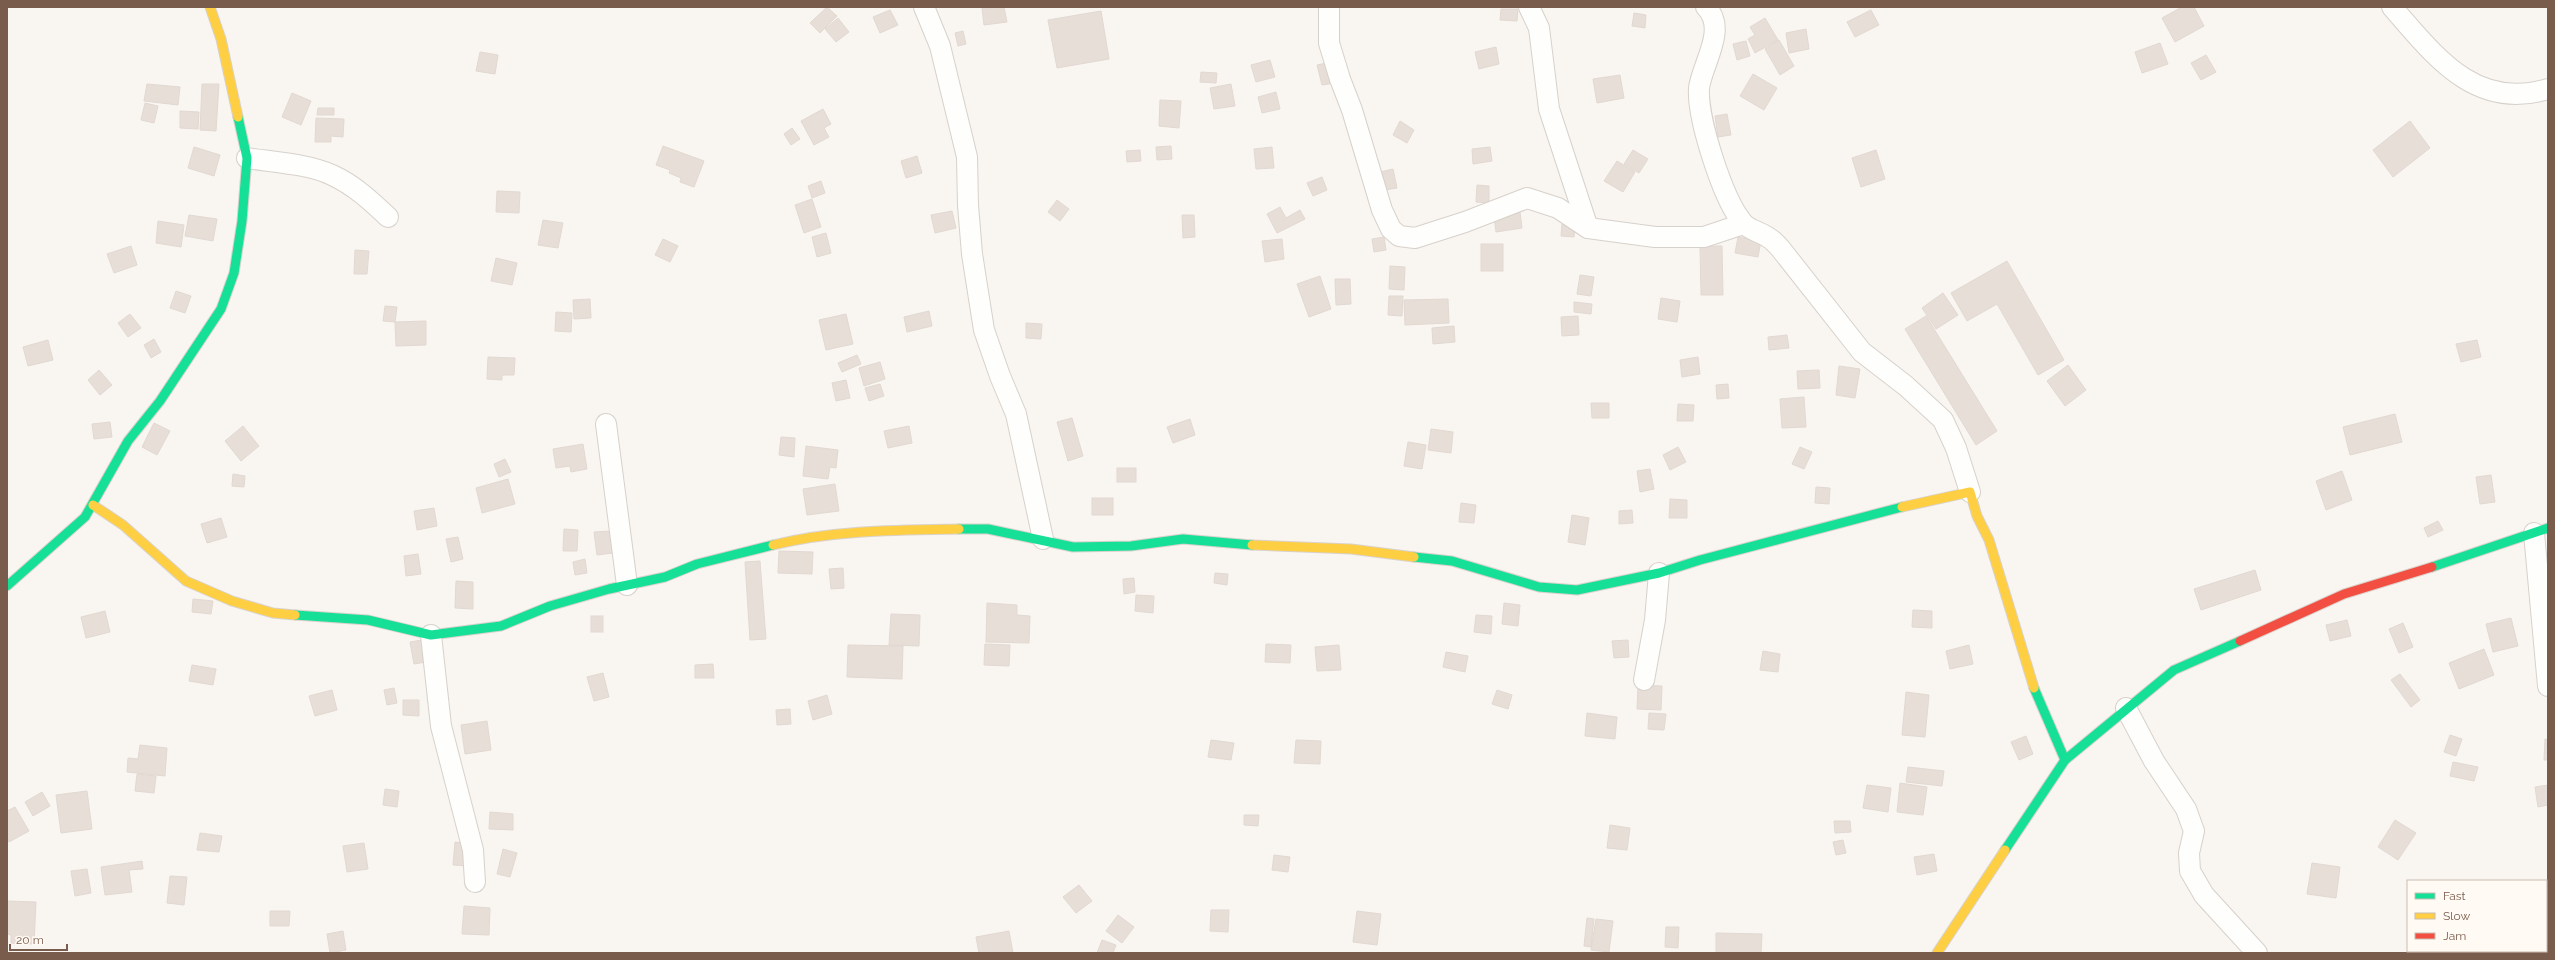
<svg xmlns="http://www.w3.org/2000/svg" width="2555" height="960" viewBox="0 0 2555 960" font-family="Raleway,sans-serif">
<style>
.building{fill:#e6ded7;stroke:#e2d8d2}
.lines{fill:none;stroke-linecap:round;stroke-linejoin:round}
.street-casing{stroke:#d7d1cb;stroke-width:22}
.fast-casing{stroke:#d9d2cb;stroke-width:11}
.slow-casing{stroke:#d9d2cb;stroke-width:11}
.jam-casing{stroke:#d9d2cb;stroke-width:11}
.street{stroke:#fefefd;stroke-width:20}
.fast{stroke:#16e098;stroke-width:9}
.slow{stroke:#ffcf43;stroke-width:9}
.jam{stroke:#f24e42;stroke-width:9}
</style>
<rect width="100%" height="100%" fill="#f9f5f0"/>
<g class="building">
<polygon points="827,7 837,16 820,33 810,23"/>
<polygon points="1004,7 1007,22 984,25 982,8"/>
<polygon points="2182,7 2194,7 2204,26 2175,42 2162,18"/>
<polygon points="1501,9 1518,9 1517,21 1500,20"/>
<polygon points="890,10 898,25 880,33 873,17"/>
<polygon points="1871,10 1879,25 1855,37 1847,22"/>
<polygon points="1101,11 1109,59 1057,68 1048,20"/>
<polygon points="1634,13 1646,15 1645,28 1632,26"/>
<polygon points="838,18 849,32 836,42 825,29"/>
<polygon points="1765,18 1778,40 1755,53 1748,39 1755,35 1750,27"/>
<polygon points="1806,29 1809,49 1789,53 1786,33"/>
<polygon points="963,31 966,44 958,46 955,33"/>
<polygon points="1779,40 1794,66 1780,75 1765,49"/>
<polygon points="1746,41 1750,56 1737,60 1733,44"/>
<polygon points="2160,43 2168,64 2142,73 2135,52"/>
<polygon points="1496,47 1499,64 1479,69 1475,52"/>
<polygon points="480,52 498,55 495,74 476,71"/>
<polygon points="2206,55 2216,72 2201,80 2191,63"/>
<polygon points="1270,60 1275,77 1256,82 1251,65"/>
<polygon points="1331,62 1335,83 1322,85 1317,65"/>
<polygon points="1201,72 1217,73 1216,83 1200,82"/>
<polygon points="1753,74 1777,88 1764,110 1740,96"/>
<polygon points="1620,75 1624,98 1597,103 1593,79"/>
<polygon points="147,84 180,87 178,105 144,101"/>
<polygon points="202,84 219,84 216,131 200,130"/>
<polygon points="1231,84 1235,106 1214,109 1210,88"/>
<polygon points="1276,92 1280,109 1262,113 1258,97"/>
<polygon points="292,93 311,101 301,125 282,117"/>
<polygon points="1160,100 1181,101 1179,128 1159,126"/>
<polygon points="145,103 158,106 154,123 141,120"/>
<polygon points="318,108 334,108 334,115 317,115"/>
<polygon points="823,109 831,124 824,128 829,137 814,145 801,121"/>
<polygon points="180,111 199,112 198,129 180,128"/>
<polygon points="1727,114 1731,135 1718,137 1715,116"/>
<polygon points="316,118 344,119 343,137 331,136 331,142 315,142"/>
<polygon points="1400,121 1414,130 1407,143 1393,135"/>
<polygon points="2410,121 2430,148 2393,177 2373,150"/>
<polygon points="792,128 800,139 791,145 784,134"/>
<polygon points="663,146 704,161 694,187 680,182 681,178 669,173 670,170 656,165"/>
<polygon points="1171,146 1172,159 1157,160 1156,147"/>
<polygon points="194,147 220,155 214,176 188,168"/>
<polygon points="1272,147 1274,168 1256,169 1254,149"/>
<polygon points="1490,147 1492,161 1473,164 1472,149"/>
<polygon points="1140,150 1141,161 1127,162 1126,151"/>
<polygon points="1633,150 1648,159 1639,173 1624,164"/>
<polygon points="1876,150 1885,179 1861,187 1852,158"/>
<polygon points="917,156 922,173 906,178 901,161"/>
<polygon points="1617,161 1635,172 1623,192 1604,181"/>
<polygon points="1393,169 1397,188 1385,190 1380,172"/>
<polygon points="1322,177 1327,190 1313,196 1307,183"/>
<polygon points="821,181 825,193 812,198 808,186"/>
<polygon points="1477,185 1489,186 1489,203 1476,202"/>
<polygon points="497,191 520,192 519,213 496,212"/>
<polygon points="812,199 821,227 804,233 795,205"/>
<polygon points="1057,200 1069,209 1060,221 1048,212"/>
<polygon points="1280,207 1286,218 1300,210 1305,219 1277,233 1267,214"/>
<polygon points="952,211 956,228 935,233 931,215"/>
<polygon points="1520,212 1522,228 1496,232 1494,216"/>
<polygon points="189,215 217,219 213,241 185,236"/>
<polygon points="1182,215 1194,215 1195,237 1183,238"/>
<polygon points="543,220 563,223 558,248 538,245"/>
<polygon points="158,221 184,225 181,247 156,243"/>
<polygon points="1562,224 1575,225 1574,237 1561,236"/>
<polygon points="826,233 831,253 817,257 812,237"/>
<polygon points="1384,237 1386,250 1374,252 1372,239"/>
<polygon points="1738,237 1761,241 1758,257 1735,253"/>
<polygon points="663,239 678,246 670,262 655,255"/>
<polygon points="1282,239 1284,259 1265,262 1262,241"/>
<rect x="1481" y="244" width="22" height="27"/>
<polygon points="131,246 137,265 114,273 107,254"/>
<polygon points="1700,246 1722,246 1723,295 1701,295"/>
<polygon points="355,250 369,251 367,274 354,274"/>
<polygon points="496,258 517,263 512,285 491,281"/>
<polygon points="2007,261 2064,360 2038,375 1997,304 1967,321 1951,293"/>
<polygon points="1390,266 1405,267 1404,290 1389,289"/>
<polygon points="1580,275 1594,277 1591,296 1577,294"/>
<polygon points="1320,276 1331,309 1309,317 1297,284"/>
<polygon points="1335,279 1350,279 1351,304 1336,305"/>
<polygon points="176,291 191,296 185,313 170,308"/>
<polygon points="1943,293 1958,315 1936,329 1922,308"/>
<polygon points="1389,296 1403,296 1402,316 1388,315"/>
<polygon points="1661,298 1680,301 1677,322 1658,319"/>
<polygon points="590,299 591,318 574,319 573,300"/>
<polygon points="1448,299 1449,323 1405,325 1404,300"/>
<polygon points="1574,302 1592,304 1591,314 1574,312"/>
<polygon points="385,306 397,307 395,322 383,321"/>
<polygon points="929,311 932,326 907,332 904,317"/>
<polygon points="556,312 572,313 571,332 555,331"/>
<polygon points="130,314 141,328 128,337 118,323"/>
<polygon points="846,314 853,344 826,350 819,320"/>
<polygon points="1578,316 1579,335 1562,336 1561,317"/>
<polygon points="1926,316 1997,431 1976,445 1905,329"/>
<polygon points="426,321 426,345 396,346 395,322"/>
<polygon points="1026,323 1042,324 1041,339 1026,338"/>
<polygon points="1454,326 1455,342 1433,344 1432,328"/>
<polygon points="1787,335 1789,348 1769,350 1768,337"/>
<polygon points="154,339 161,352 151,358 144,345"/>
<polygon points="48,340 53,360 28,366 23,347"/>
<polygon points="2477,340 2481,357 2461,362 2456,344"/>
<polygon points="857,355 861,364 842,372 838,363"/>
<polygon points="488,357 515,358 514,375 502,375 502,380 487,379"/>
<polygon points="1698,357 1700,374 1682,377 1680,360"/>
<polygon points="880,362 885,379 864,386 859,368"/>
<polygon points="2068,365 2086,390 2065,406 2047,381"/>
<polygon points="1839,366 1860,369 1855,398 1836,395"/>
<polygon points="99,370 112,385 100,395 88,380"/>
<polygon points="1819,370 1820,388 1798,389 1797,371"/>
<polygon points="846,380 850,398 836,401 832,383"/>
<polygon points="880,384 884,396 869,401 865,388"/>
<polygon points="1728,384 1729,398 1717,399 1716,385"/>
<polygon points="1804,397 1806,427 1782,428 1780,399"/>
<polygon points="1591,403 1609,403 1609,418 1592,418"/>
<polygon points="1678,404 1694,405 1693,421 1677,421"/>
<polygon points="2395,414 2402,442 2350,455 2343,427"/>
<polygon points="1072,418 1083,456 1068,461 1057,422"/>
<polygon points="1190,419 1195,435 1173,443 1167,427"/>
<polygon points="110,422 112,437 94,439 92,424"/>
<polygon points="154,423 170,431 157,455 142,447"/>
<polygon points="243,426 259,446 241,461 225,441"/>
<polygon points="909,426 912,443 888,448 884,431"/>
<polygon points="1431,429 1453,432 1451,453 1428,450"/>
<polygon points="781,437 795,438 794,457 779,455"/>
<polygon points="1408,442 1426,445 1422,469 1404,466"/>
<polygon points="583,444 587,469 571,472 570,466 556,468 553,449"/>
<polygon points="806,446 838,450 836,468 830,467 828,479 803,476"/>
<polygon points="1678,447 1686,462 1670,470 1663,455"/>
<polygon points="1800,447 1812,452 1804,469 1792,464"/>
<polygon points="505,459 511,472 499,477 494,464"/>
<rect x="1117" y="468" width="19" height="14"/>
<polygon points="1650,469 1654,489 1640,492 1637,471"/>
<polygon points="2342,471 2352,500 2326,510 2316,481"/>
<polygon points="233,474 245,476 244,487 232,486"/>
<polygon points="2491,475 2495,502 2480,504 2476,477"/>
<polygon points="508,479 515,504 482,513 476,488"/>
<polygon points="835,484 839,511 807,515 803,489"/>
<polygon points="1816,487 1830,488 1829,504 1815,503"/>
<rect x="1092" y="498" width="21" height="17"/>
<polygon points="1670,499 1687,500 1687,518 1669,518"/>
<polygon points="1461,503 1476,505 1474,523 1459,522"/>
<polygon points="434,508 437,526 417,530 414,511"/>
<polygon points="1632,510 1633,523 1619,524 1619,511"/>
<polygon points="1572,515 1589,518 1585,545 1568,542"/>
<polygon points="221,518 227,537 207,543 201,524"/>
<polygon points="2438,521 2443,530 2428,537 2424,528"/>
<polygon points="564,529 578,530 577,551 563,551"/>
<polygon points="611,531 613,553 597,555 594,532"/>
<polygon points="458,537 463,559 451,562 446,539"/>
<polygon points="779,551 813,552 812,574 778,573"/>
<polygon points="418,554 421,574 406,576 404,556"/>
<polygon points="585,559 587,573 575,575 573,562"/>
<polygon points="760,561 766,639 750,640 745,562"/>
<polygon points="843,568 844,588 831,589 829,569"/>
<polygon points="2255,570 2261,590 2201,610 2194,589"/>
<polygon points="1215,573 1228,574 1227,585 1214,583"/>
<polygon points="1134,578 1135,592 1124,594 1123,579"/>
<polygon points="456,581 473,582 473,609 455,608"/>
<polygon points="1136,595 1154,596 1153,613 1135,611"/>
<polygon points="193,599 213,601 211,614 192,612"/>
<polygon points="987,603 1017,605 1017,615 1030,616 1029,643 986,642"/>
<polygon points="1504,603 1520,605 1518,626 1502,624"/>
<polygon points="1913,610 1932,611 1932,628 1912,627"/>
<polygon points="105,611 110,632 86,638 81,617"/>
<polygon points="891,614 920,615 919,646 889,645"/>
<polygon points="1476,615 1492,616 1491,634 1474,632"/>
<rect x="591" y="616" width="12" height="16"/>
<polygon points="2511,618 2518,646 2493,652 2486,624"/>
<polygon points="2347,620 2351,636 2330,641 2326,625"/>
<polygon points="2403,623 2413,647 2399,653 2389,629"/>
<polygon points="422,640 426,662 414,664 410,642"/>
<polygon points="1628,640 1629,657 1614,658 1612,641"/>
<polygon points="985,644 1010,645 1009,666 984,665"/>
<polygon points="1266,644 1291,645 1290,663 1265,662"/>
<polygon points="848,645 903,646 902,679 847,677"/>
<polygon points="1339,645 1341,670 1317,671 1315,647"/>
<polygon points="1969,645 1973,664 1950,669 1946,651"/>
<polygon points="2484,649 2494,675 2459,689 2449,663"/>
<polygon points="1763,651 1780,654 1778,672 1760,670"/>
<polygon points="1446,652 1468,656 1465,672 1443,667"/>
<polygon points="713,664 714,678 695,678 695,665"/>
<polygon points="192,665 216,669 213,685 189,681"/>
<polygon points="603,673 609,697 594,701 587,677"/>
<polygon points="2400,674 2420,700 2411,707 2391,680"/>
<polygon points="1638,685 1662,686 1661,710 1637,709"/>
<polygon points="394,688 397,703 387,705 384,690"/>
<polygon points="332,690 337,710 315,716 309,696"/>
<polygon points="1497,690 1512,695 1508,709 1492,704"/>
<polygon points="1906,692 1929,695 1925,737 1902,735"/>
<polygon points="827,695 832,714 813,720 808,701"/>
<polygon points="403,700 419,700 419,716 403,715"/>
<polygon points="790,709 791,724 777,725 776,710"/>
<polygon points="1587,713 1617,717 1615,739 1585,736"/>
<polygon points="1649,713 1666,714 1664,730 1648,729"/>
<polygon points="487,721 491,750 465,754 461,725"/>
<polygon points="2450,735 2462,739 2456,756 2444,752"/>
<polygon points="2026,736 2033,754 2019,760 2011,742"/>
<polygon points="2545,739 2548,740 2548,760 2544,760"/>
<polygon points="1211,740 1234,743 1231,760 1208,757"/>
<polygon points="1296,740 1321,741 1320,764 1294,763"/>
<polygon points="140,745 167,748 165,776 127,772 128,758 138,759"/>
<polygon points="2453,762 2478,767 2474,781 2450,776"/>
<polygon points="1908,767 1944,771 1942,786 1906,782"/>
<polygon points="137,774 156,776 154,793 135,791"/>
<polygon points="1900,783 1927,787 1923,815 1897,812"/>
<polygon points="1867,785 1891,788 1888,812 1863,808"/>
<polygon points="2548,785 2548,805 2538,807 2535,787"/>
<polygon points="385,789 399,791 397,807 383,805"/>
<polygon points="87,791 92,829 61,833 56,795"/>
<polygon points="42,792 50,806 33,816 25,802"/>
<polygon points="15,807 29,831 9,842 7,838 7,811"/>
<polygon points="490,812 513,814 513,830 489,829"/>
<polygon points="1244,815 1259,815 1258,826 1244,825"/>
<polygon points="2395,820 2416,833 2398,860 2378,847"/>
<polygon points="1834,821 1850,821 1851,832 1835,833"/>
<polygon points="1610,825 1630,828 1627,850 1607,848"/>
<polygon points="200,833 222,836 219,852 197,850"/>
<polygon points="1843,840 1846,853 1836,855 1833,842"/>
<polygon points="455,842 470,844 468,866 453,865"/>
<polygon points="364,843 368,869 347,872 343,846"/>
<polygon points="503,849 517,853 510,877 497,874"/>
<polygon points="1934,854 1937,871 1917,875 1914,857"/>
<polygon points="1274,855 1290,857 1288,872 1272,870"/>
<polygon points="142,861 143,869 129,870 132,892 105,895 101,867"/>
<polygon points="2312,863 2340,867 2336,898 2307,894"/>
<polygon points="87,869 91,893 75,896 71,871"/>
<polygon points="170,876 187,877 184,905 167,903"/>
<polygon points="1079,885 1092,901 1076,913 1063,897"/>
<polygon points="7,901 36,902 34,944 11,943 11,935 7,934"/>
<polygon points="464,906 490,908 489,935 462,934"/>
<polygon points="1211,910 1229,910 1228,932 1210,931"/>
<polygon points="270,911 290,911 289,926 270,926"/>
<polygon points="1357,911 1381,914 1377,945 1353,942"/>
<polygon points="1118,915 1134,927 1122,943 1106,931"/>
<polygon points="1587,918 1594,919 1591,947 1584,946"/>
<polygon points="1596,919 1613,921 1609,952 1591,950"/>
<polygon points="1666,927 1679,927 1678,948 1665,947"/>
<polygon points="343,931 346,950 330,953 327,934"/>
<polygon points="1009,931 1013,953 979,953 976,937"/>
<polygon points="1716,933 1762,934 1761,953 1716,953"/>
<polygon points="1102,940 1116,945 1113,953 1097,953"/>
</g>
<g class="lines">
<g class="street-casing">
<g id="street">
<polyline points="924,7 940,46 967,157 968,205 972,254 984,330 1000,376 1016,414 1043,539"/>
<polyline points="1329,7 1329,43 1340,79 1352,110 1382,210 1391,229 1399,236 1415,238 1465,222 1527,198 1558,208 1588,228 1655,237 1704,237 1743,224"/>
<polyline points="1529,7 1539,28 1549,109 1588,228"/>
<path d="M1706 7C1728 29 1702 64 1699 88 1697 118 1723 200 1743 223 1749 230 1761 232 1769 238 1773 240 1777 245 1780 248L1862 352 1906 386 1943 420 1956 448 1970 492"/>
<path d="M2392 7C2435 56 2475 111 2548 89"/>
<path d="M247 158C272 162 309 164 332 175 354 185 371 201 388 217"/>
<polyline points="606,424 627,585"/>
<polyline points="2534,533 2548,686"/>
<polyline points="431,635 441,726 473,850 475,882"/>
<polyline points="1644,680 1655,620 1659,573"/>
<polyline points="2126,708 2154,761 2186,809 2194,831 2189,853 2190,871 2204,895 2257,953"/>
</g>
</g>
<g class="fast-casing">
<g id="fast">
<polyline points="959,529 988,529 1073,547 1131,546 1183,539 1252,545"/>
<polyline points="1414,557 1452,561 1539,587 1577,590 1659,573 1700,560 1902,507"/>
<polyline points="2432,567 2548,528"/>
<polyline points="7,586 85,517 128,441 160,401 221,309 234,273 242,221 247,158 238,117"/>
<polyline points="295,615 368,620 431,635 501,626 550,606 609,589 665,577 697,564 773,545"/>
<polyline points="2034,688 2065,760"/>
<polyline points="2005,850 2065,760 2174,670 2240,641"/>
</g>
</g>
<g class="slow-casing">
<g id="slow">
<polyline points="210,7 221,39 238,117"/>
<polyline points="93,505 123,525 186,581 232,601 273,613 295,615"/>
<polyline points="1902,507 1970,492 1977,516 1989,540 2034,688"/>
<path d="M773 545C832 530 898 530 959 529"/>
<polyline points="1252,545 1351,549 1414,557"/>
<polyline points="1937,953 2005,850"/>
</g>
</g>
<g class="jam-casing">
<polyline id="jam" points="2240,641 2344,594 2432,567"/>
</g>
<use href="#street" class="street"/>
<use href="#fast" class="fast"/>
<use href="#slow" class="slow"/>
<use href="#jam" class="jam"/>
</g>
<rect width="2555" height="960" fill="none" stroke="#7a5c4d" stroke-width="16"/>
<rect x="2407" y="880" width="140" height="72" fill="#fffaf3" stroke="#cabbb1"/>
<rect x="2415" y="893" width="20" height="6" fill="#16e098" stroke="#cabbb1"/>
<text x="2443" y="900" font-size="12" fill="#7a5c4d">Fast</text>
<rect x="2415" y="913" width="20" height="6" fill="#ffcf43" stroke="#cabbb1"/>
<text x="2443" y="920" font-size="12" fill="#7a5c4d">Slow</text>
<rect x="2415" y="933" width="20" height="6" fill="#f24e42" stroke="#cabbb1"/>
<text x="2443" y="940" font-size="12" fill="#7a5c4d">Jam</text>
<path d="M10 944v6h57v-6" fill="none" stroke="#7a5c4d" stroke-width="2"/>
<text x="16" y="944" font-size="12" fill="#7a5c4d" stroke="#fffaf3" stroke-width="3" paint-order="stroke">20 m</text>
</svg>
